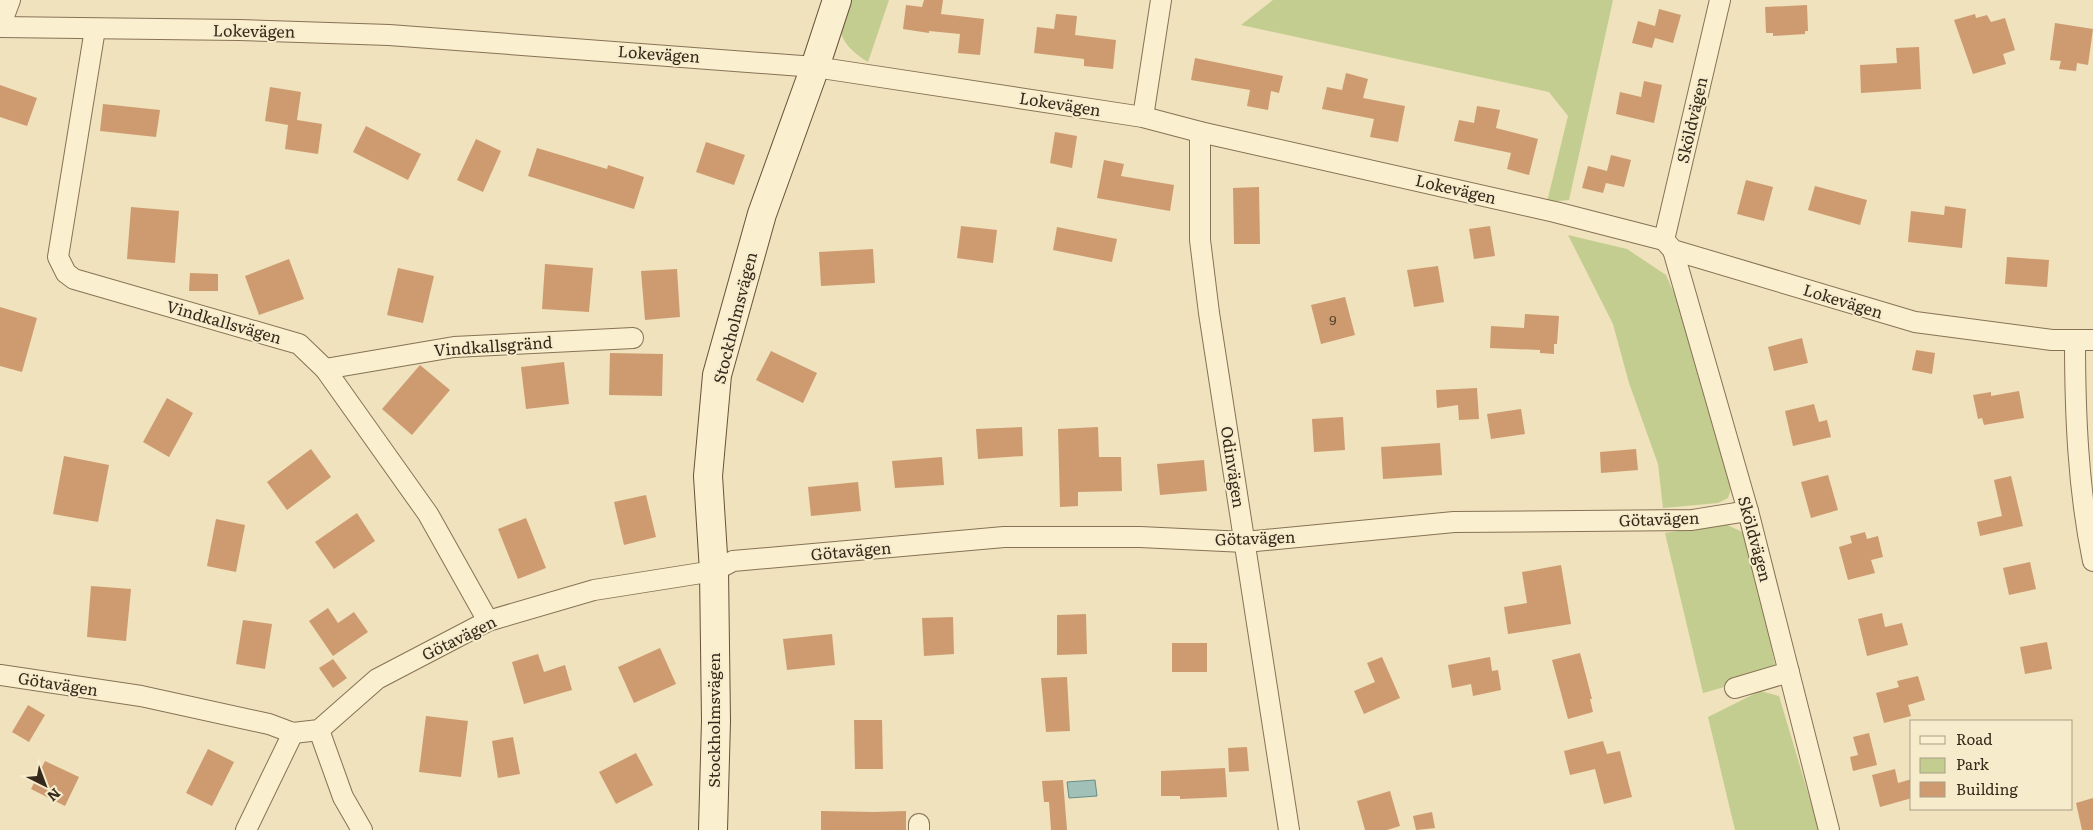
<svg xmlns="http://www.w3.org/2000/svg" width="2093" height="830" viewBox="0 0 2093 830" font-family="Literata,serif">
<style>
.green{fill:#c3cd90}
.water{fill:#a0c0b8;stroke:#688d85}
.building{fill:#ce9b71}
.lines{fill:none;stroke-linecap:round;stroke-linejoin:round}
.street-casing{stroke:#877255;stroke-width:22}
.secondary-casing{stroke:#685239;stroke-width:30}
.street{stroke:#faefcf;stroke-width:20}
.secondary{stroke:#faefcf;stroke-width:28}
.labels{text-anchor:middle;stroke-width:4;stroke-linejoin:round;paint-order:stroke}
.number-label{font-size:14px;fill:#5b4630}
.street-label{font-size:16px;fill:#35291b;stroke:#f6eccc}
</style>
<rect width="100%" height="100%" fill="#efe2bc"/>
<g class="green">
<path d="M848 0H889L868 62C855 54 838 41 840 22 841 15 846 7 848 0Z"/>
<polygon points="1273,0 1613,0 1569,200 1547,202 1568,116 1549,92 1241,25"/>
<polygon points="1568,235 1627,249 1666,275 1677,300 1733,482 1728,498 1718,503 1663,508 1658,464 1629,383 1613,324"/>
<polygon points="1725,524 1749,535 1775,665 1767,675 1703,693 1665,533"/>
<polygon points="1760,691 1779,696 1819,830 1735,830 1708,717"/>
</g>
<polygon class="water" points="1095,780 1097,796 1069,798 1067,782"/>
<g class="building">
<polygon points="924,0 943,0 941,14 984,19 980,55 958,53 960,34 929,31 929,33 903,29 906,5 922,7"/>
<polygon points="1807,5 1808,31 1805,31 1805,34 1773,36 1773,33 1766,33 1765,7"/>
<polygon points="1659,9 1681,15 1673,43 1655,38 1652,48 1632,43 1638,21 1655,26"/>
<polygon points="1056,14 1077,16 1075,35 1116,40 1113,69 1084,66 1084,59 1034,53 1037,27 1054,29"/>
<polygon points="1975,14 1976,18 1987,15 1991,22 2005,18 2015,50 2003,54 2006,64 1973,74 1954,20"/>
<polygon points="2055,23 2093,29 2088,65 2077,63 2076,71 2059,69 2061,61 2050,60"/>
<polygon points="1919,47 1921,89 1861,93 1860,65 1897,63 1896,48"/>
<polygon points="1195,58 1283,76 1279,93 1271,91 1268,110 1247,106 1250,90 1191,80"/>
<polygon points="1346,73 1368,79 1363,98 1405,106 1398,142 1370,137 1374,119 1322,109 1327,87 1342,90"/>
<polygon points="1644,81 1662,85 1654,123 1616,114 1620,92 1641,97"/>
<polygon points="0,85 37,98 27,126 0,117"/>
<polygon points="270,87 301,92 297,120 322,124 318,154 285,149 288,125 265,121"/>
<polygon points="103,104 160,110 156,137 100,131"/>
<polygon points="1477,106 1500,110 1496,128 1538,139 1529,175 1507,169 1511,153 1454,141 1459,120 1474,123"/>
<polygon points="366,126 421,154 408,180 353,152"/>
<polygon points="1055,132 1077,136 1072,168 1050,163"/>
<polygon points="476,139 501,151 483,192 457,180"/>
<polygon points="706,142 745,155 734,185 696,172"/>
<polygon points="537,148 607,169 608,165 644,177 634,209 528,176"/>
<polygon points="1611,155 1631,160 1624,187 1606,183 1603,193 1582,188 1588,166 1607,171"/>
<polygon points="1104,160 1124,164 1121,176 1174,185 1170,211 1097,198"/>
<polygon points="1746,180 1773,187 1764,221 1737,214"/>
<polygon points="1815,186 1867,200 1860,225 1808,210"/>
<polygon points="1259,187 1260,244 1234,244 1233,188"/>
<polygon points="1945,206 1966,209 1962,248 1908,242 1911,211 1944,215"/>
<polygon points="131,207 179,211 175,263 127,259"/>
<polygon points="961,226 997,230 993,263 957,258"/>
<polygon points="1490,226 1495,256 1474,259 1469,229"/>
<polygon points="1057,227 1117,239 1112,262 1053,250"/>
<polygon points="873,249 875,283 821,286 819,252"/>
<polygon points="2007,257 2049,260 2047,287 2005,284"/>
<polygon points="289,259 304,299 259,315 245,276"/>
<polygon points="545,264 593,268 589,312 542,309"/>
<polygon points="1438,266 1444,302 1414,307 1407,270"/>
<polygon points="398,268 434,276 423,323 387,315"/>
<polygon points="677,269 680,317 645,320 641,271"/>
<polygon points="190,273 218,274 218,291 189,291"/>
<polygon points="1345,297 1355,335 1321,344 1311,305"/>
<polygon points="0,307 37,318 22,372 0,366"/>
<polygon points="1525,314 1559,316 1557,344 1554,344 1554,354 1540,353 1540,350 1490,348 1491,326 1524,328"/>
<polygon points="1802,338 1808,363 1774,371 1768,347"/>
<polygon points="1916,350 1935,353 1932,374 1912,370"/>
<polygon points="771,351 817,373 803,403 756,380"/>
<polygon points="610,353 663,354 662,396 609,395"/>
<polygon points="564,362 569,404 526,409 521,367"/>
<polygon points="420,365 450,390 412,435 382,409"/>
<polygon points="1477,388 1479,419 1459,420 1458,405 1437,408 1436,390"/>
<polygon points="2019,391 2024,418 1984,425 1982,418 1978,419 1973,395 1991,392 1991,396"/>
<polygon points="167,398 193,413 169,457 143,442"/>
<polygon points="1814,404 1819,422 1827,420 1831,437 1793,446 1785,411"/>
<polygon points="1521,409 1525,434 1491,439 1487,414"/>
<polygon points="1343,417 1345,450 1314,452 1312,419"/>
<polygon points="1022,427 1023,456 978,459 976,429"/>
<polygon points="1098,427 1099,457 1121,457 1122,491 1078,492 1078,506 1060,507 1058,429"/>
<polygon points="1440,443 1442,475 1383,479 1381,447"/>
<polygon points="311,449 331,477 287,510 267,482"/>
<polygon points="1636,449 1638,470 1601,473 1600,452"/>
<polygon points="64,456 109,465 98,522 53,514"/>
<polygon points="942,457 944,485 895,488 892,461"/>
<polygon points="1204,460 1207,491 1160,495 1157,464"/>
<polygon points="1828,475 1838,510 1811,518 1801,482"/>
<polygon points="2011,476 2023,526 1980,536 1977,522 2002,516 1994,480"/>
<polygon points="858,482 861,511 811,516 808,487"/>
<polygon points="646,495 656,537 624,545 614,502"/>
<polygon points="357,513 375,541 334,569 315,542"/>
<polygon points="526,518 546,568 518,579 498,529"/>
<polygon points="216,519 245,525 236,572 207,566"/>
<polygon points="1865,532 1867,539 1878,536 1883,557 1871,560 1875,573 1848,580 1839,547 1852,543 1850,536"/>
<polygon points="2030,562 2036,589 2009,595 2003,568"/>
<polygon points="1561,565 1571,624 1508,634 1504,607 1527,603 1522,572"/>
<polygon points="91,586 131,589 126,641 87,637"/>
<polygon points="328,608 338,623 354,612 368,632 333,656 309,621"/>
<polygon points="1882,613 1885,627 1902,623 1908,645 1867,656 1858,619"/>
<polygon points="1086,614 1087,654 1057,655 1057,615"/>
<polygon points="953,617 954,654 924,656 922,618"/>
<polygon points="243,620 272,624 265,669 236,664"/>
<polygon points="832,634 835,665 787,670 783,639"/>
<polygon points="2047,642 2052,669 2025,674 2020,647"/>
<rect x="1172" y="643" width="35" height="29"/>
<polygon points="660,648 676,684 634,703 618,667"/>
<polygon points="1580,653 1592,699 1590,699 1593,712 1568,719 1552,660"/>
<polygon points="538,654 544,672 565,665 572,690 524,704 512,662"/>
<polygon points="1382,657 1400,698 1364,714 1354,691 1375,682 1367,663"/>
<polygon points="1490,657 1492,671 1498,670 1501,690 1473,696 1471,684 1452,688 1448,665"/>
<polygon points="333,659 347,678 333,688 319,668"/>
<polygon points="1918,676 1925,700 1908,705 1911,716 1884,723 1876,693 1899,687 1897,681"/>
<polygon points="1067,677 1070,731 1046,732 1041,678"/>
<polygon points="28,705 45,715 29,742 12,732"/>
<polygon points="426,716 468,721 461,777 419,772"/>
<polygon points="854,720 882,720 883,769 855,769"/>
<polygon points="1869,733 1877,765 1853,771 1850,757 1858,755 1853,737"/>
<polygon points="513,737 520,774 498,778 492,741"/>
<polygon points="1603,741 1607,754 1620,751 1632,797 1604,804 1595,769 1570,775 1564,751"/>
<polygon points="1247,747 1249,771 1229,772 1228,748"/>
<polygon points="208,749 234,762 212,806 186,793"/>
<polygon points="636,753 653,785 616,804 599,772"/>
<polygon points="45,761 79,777 65,806 31,789"/>
<polygon points="1225,768 1227,797 1180,799 1180,796 1161,796 1161,771"/>
<polygon points="1895,769 1898,783 1912,779 1912,798 1880,807 1872,775"/>
<polygon points="1063,780 1067,830 1051,830 1049,802 1044,802 1042,781"/>
<polygon points="1390,791 1400,826 1387,830 1365,830 1357,801"/>
<polygon points="2093,798 2093,830 2082,830 2076,803"/>
<polygon points="821,811 874,812 906,811 906,830 821,830"/>
<polygon points="1432,812 1435,828 1416,830 1413,816"/>
</g>
<g class="lines">
<g class="street-casing">
<g id="street">
<polyline points="0,27 239,30 389,35 815,67 1143,117 1200,132 1555,212 1664,240 1673,250 1915,322 2052,340 2093,340"/>
<polyline points="0,27 10,0"/>
<polyline points="95,29 58,257 66,273 74,279 299,344 325,369 428,514 488,621"/>
<polyline points="1143,117 1161,0"/>
<polyline points="1200,132 1200,240 1209,313 1289,830"/>
<polyline points="1664,240 1720,0"/>
<polyline points="1673,250 1748,511 1829,830"/>
<path d="M2075 340C2075 414 2078 489 2093 561"/>
<polyline points="325,369 454,347 633,338"/>
<polyline points="0,675 141,696 269,724 293,733 319,730 377,679 488,621 594,590 714,571 733,561 1004,537 1140,537 1245,542 1454,522 1692,520 1748,511"/>
<polyline points="1735,688 1789,672"/>
<polyline points="319,730 343,797 362,830"/>
<polyline points="246,830 293,733"/>
<polyline points="919,830 919,824"/>
</g>
</g>
<g class="secondary-casing">
<polyline id="secondary" points="713,830 716,721 714,571 708,476 717,375 762,214 815,67 837,0"/>
</g>
<use href="#street" class="street"/>
<use href="#secondary" class="secondary"/>
</g>
<g class="labels">
<g class="number-label">
<text x="1333" y="325">9</text>
</g>
<g class="street-label">
<text transform="translate(254 31) rotate(1)" y="6">Lokevägen</text>
<text transform="translate(659 54) rotate(4)" y="6">Lokevägen</text>
<text transform="translate(1060 104) rotate(9)" y="6">Lokevägen</text>
<text transform="translate(1692 120) rotate(-77)" y="6">Sköldvägen</text>
<text transform="translate(1456 189) rotate(13)" y="6">Lokevägen</text>
<text transform="translate(1843 301) rotate(17)" y="6">Lokevägen</text>
<text transform="translate(735 318) rotate(-76)" y="6">Stockholmsvägen</text>
<text transform="translate(224 322) rotate(16)" y="6">Vindkallsvägen</text>
<text transform="translate(493 346) rotate(-4)" y="6">Vindkallsgränd</text>
<text transform="translate(1233 467) rotate(81)" y="6">Odinvägen</text>
<text transform="translate(1659 519) rotate(-2)" y="6">Götavägen</text>
<text transform="translate(1255 538) rotate(-2)" y="6">Götavägen</text>
<text transform="translate(1755 539) rotate(75)" y="6">Sköldvägen</text>
<text transform="translate(851 551) rotate(-5)" y="6">Götavägen</text>
<text transform="translate(459 638) rotate(-26)" y="6">Götavägen</text>
<text transform="translate(58 684) rotate(9)" y="6">Götavägen</text>
<text transform="translate(714 720) rotate(-90)" y="6">Stockholmsvägen</text>
</g>
</g>
<rect x="1910" y="720" width="162" height="90" fill="#f6eccc" stroke="#a99e85"/>
<rect x="1920" y="736" width="25" height="8" fill="#faefcf" stroke="#a99e85"/>
<text x="1956" y="745" font-size="15" fill="#35291b">Road</text>
<rect x="1920" y="758" width="25" height="15" fill="#c3cd90" stroke="#a99e85"/>
<text x="1956" y="770" font-size="15" fill="#35291b">Park</text>
<rect x="1920" y="782" width="25" height="15" fill="#ce9b71" stroke="#a99e85"/>
<text x="1956" y="795" font-size="15" fill="#35291b">Building</text>
<g transform="translate(45 785) rotate(138)" stroke="#f6eccc" stroke-width="4" paint-order="stroke">
<path d="M0-4L9 19L0 12L-9 19Z" fill="#35291b"/>
<text y="-8" font-size="14" font-weight="bold" text-anchor="middle" fill="#35291b">N</text>
</g>
</svg>
